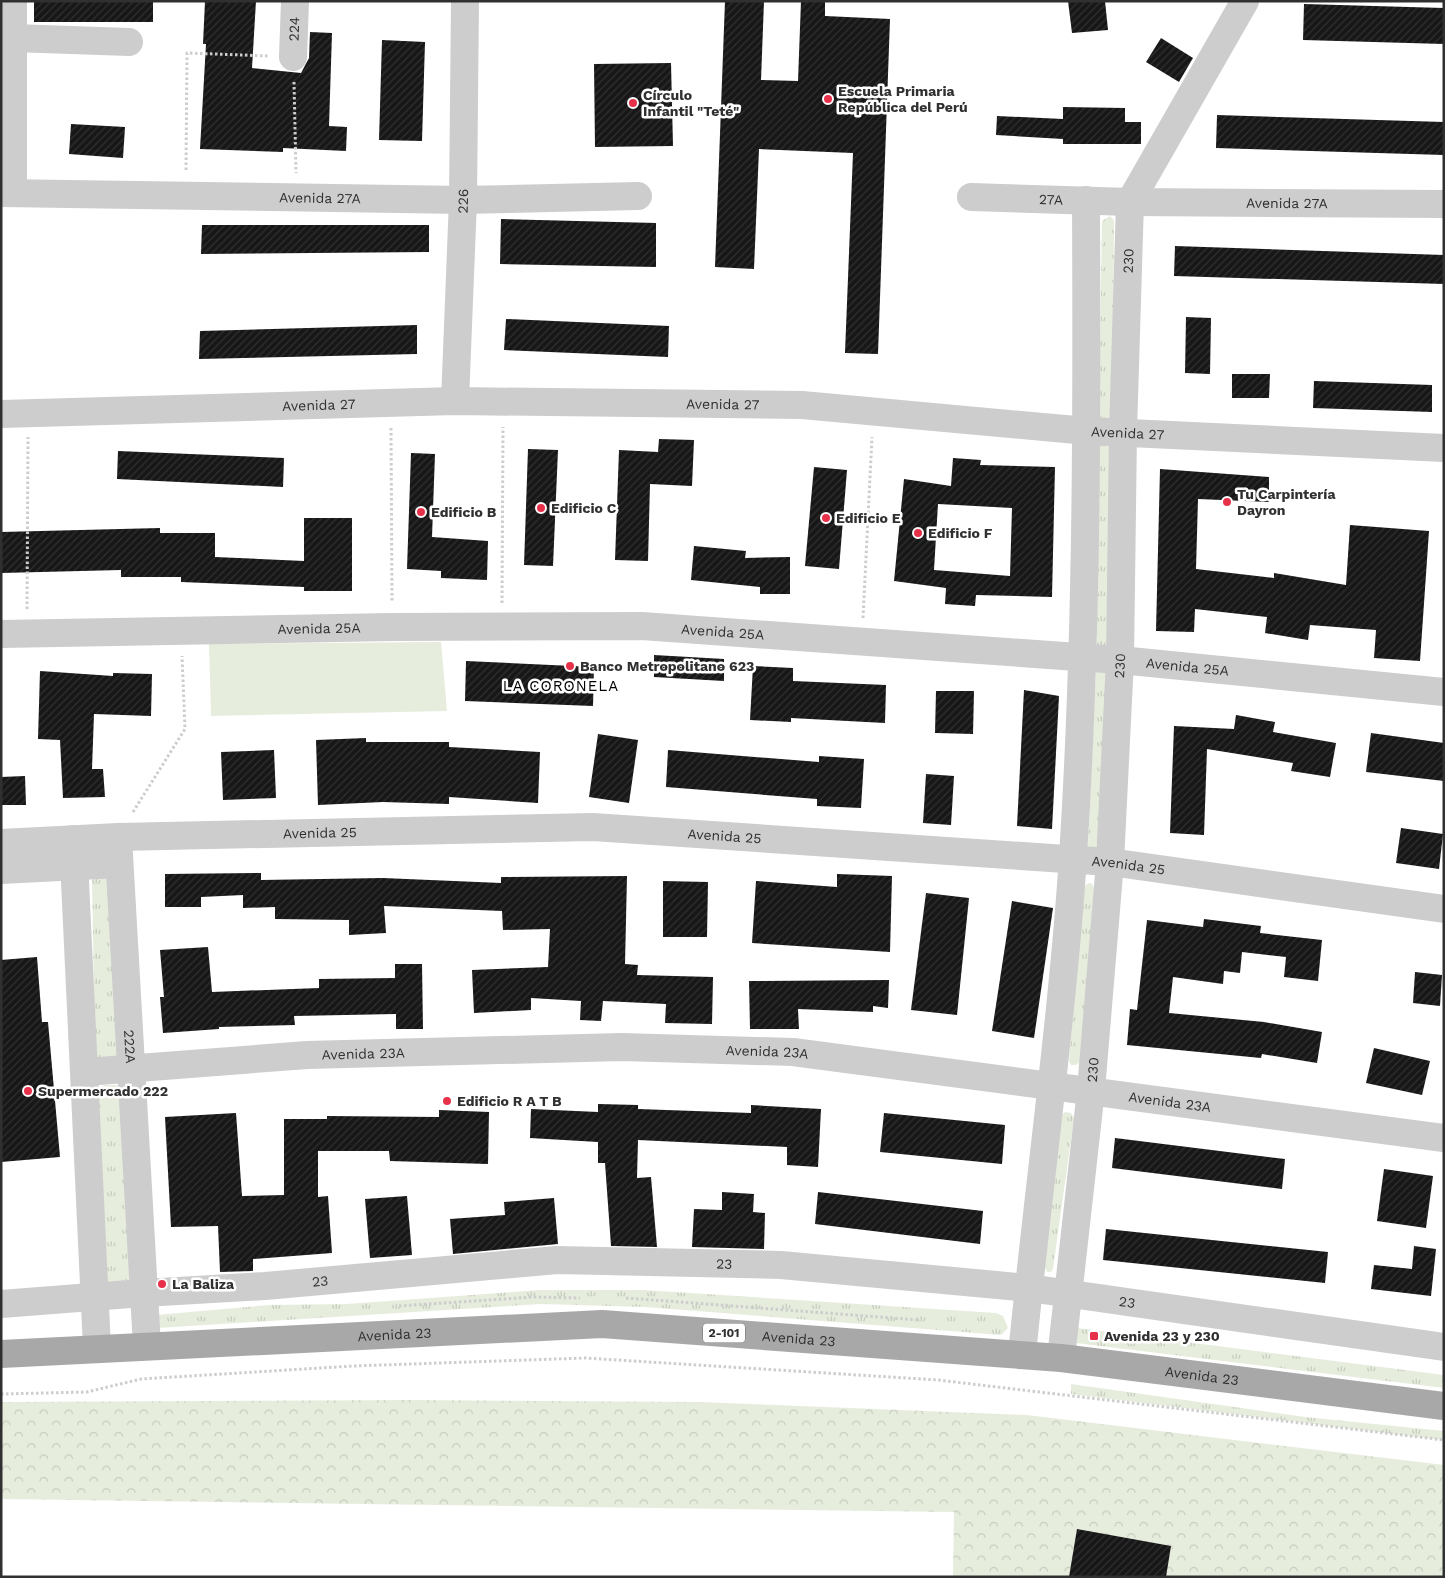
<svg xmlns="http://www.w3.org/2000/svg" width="1445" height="1578" viewBox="0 0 1445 1578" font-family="'Work Sans',sans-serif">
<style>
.grass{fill:url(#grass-tufts)}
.forest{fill:url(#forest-crowns)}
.pitch{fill:#e7eddd}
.building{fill:url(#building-hatch);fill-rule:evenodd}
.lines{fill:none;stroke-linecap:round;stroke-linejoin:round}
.path{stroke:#cdcdcd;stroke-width:3;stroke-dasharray:2.5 2.5;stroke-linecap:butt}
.minor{stroke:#cdcdcd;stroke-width:28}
.major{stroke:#a8a8a8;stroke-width:28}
.poi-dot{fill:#e7314b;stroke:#fff;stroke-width:2}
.labels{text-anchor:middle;stroke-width:5;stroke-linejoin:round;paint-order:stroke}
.shield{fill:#fff;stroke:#6e6e6e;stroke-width:1}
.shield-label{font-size:12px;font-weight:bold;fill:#303030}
.street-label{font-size:14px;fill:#303030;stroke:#fff}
.poi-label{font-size:14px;font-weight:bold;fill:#303030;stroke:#fff;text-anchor:start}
.neighbourhood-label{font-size:15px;letter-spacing:1px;fill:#000;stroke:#fff}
</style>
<defs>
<pattern id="grass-tufts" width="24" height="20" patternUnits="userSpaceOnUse" patternTransform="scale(1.25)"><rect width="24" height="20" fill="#e7eddd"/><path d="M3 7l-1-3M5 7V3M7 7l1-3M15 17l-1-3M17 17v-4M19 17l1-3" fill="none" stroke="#c6ccbe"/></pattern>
<pattern id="forest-crowns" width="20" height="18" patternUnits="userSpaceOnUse" patternTransform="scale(1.25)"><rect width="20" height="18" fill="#e7eddd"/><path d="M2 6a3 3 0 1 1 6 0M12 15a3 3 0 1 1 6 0" fill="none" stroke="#c6ccbe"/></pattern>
<pattern id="building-hatch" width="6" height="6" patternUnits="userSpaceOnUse" patternTransform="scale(1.25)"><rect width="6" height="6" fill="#171717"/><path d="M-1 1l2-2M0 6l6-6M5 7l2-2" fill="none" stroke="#303030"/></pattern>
</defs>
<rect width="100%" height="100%" fill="#fff"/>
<g class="grass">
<polygon points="1110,216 1114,220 1113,419 1109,422 1099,418 1102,221"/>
<polygon points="1106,443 1111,449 1108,646 1097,645 1097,448 1101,444"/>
<polygon points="1107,670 1101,848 1091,851 1088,846 1096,671"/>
<polygon points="107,872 119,1056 100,1061 95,1053 92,879 97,873"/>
<polygon points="1092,883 1094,889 1081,1061 1076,1065 1071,1065 1069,1061 1083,888 1087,884"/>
<polygon points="104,1085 118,1085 122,1092 130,1281 106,1289 96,1092"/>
<polygon points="1065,1112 1071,1113 1074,1118 1053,1269 1051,1272 1047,1272 1045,1267 1060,1116"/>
<polygon points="540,1290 644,1290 996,1313 1003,1316 1008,1328 1001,1335 645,1307 541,1304 158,1328 156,1315 269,1305 347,1304"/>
<polygon points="1077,1328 1444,1375 1444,1388 1076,1343"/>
<polygon points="1071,1384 1305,1417 1444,1431 1444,1440 1071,1394"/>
</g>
<polygon class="forest" points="409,1400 698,1402 1027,1415 1444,1465 1444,1577 953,1577 954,1512 1,1499 1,1402"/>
<polygon class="pitch" points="441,642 447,711 211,716 209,644"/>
<g class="building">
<rect x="34" y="1" width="119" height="21"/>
<polygon points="205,1 256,1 252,68 301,73 309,58 310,32 332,33 329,126 347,127 346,151 283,148 283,152 200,149 206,44 203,44"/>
<polygon points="725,1 764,1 761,80 798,81 801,1 825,1 825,16 890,19 878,354 845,353 853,153 759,149 754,269 715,267"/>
<polygon points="1068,1 1105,1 1108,30 1072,33"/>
<polygon points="1304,4 1444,8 1444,44 1303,40"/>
<polygon points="1161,38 1193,58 1179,82 1146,62"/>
<polygon points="382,40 425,42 422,141 379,140"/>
<polygon points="671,63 673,146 595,147 594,64"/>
<polygon points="1063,107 1125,108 1125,122 1141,122 1141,144 1063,144 1063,139 996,135 997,116 1063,119"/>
<polygon points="1217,115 1444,122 1444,155 1216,148"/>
<polygon points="71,124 125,127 123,158 69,154"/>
<polygon points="501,219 656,223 656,267 500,264"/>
<polygon points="202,225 429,225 429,252 201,254"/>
<polygon points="1175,246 1444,255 1444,284 1174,276"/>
<polygon points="1186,317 1211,318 1210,374 1185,373"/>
<polygon points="506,319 669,326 668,357 504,350"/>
<polygon points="417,325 417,354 199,359 200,331"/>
<polygon points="1232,374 1270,374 1269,398 1232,398"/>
<polygon points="1314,381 1432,385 1432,412 1313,408"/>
<polygon points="659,439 694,440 692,486 650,484 648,561 615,560 619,450 658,452"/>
<polygon points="528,449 558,450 553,566 524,565"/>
<polygon points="118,451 284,458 283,487 117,479"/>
<polygon points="411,453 435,454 432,537 488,541 487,580 441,578 441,571 407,569"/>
<path d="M953 458 981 460 980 465 1055 467 1052 597 976 595 975 606 945 604 946 588 894 581 904 479 951 486ZM938 504 1012 508 1010 576 934 570Z"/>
<polygon points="814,467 847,470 839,569 805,566"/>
<polygon points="1160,469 1269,477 1269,502 1198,499 1196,569 1274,578 1274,573 1346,585 1350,525 1429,531 1420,661 1374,658 1376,630 1310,625 1308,640 1265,633 1267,617 1195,609 1194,632 1156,631"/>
<polygon points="304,518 352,518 352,591 304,591 304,587 181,582 181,577 121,577 121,570 1,573 1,532 160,528 160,533 215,533 215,557 304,561"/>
<polygon points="694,546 746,551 745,558 790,557 790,594 760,594 760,587 691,580"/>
<polygon points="654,655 724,659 724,681 654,677"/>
<polygon points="466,661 594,667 593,706 465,701"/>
<polygon points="753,666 793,668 793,681 886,685 885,723 791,718 791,722 750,720"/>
<polygon points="40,671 113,676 113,673 152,674 151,716 94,714 92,769 103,769 105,797 63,798 60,740 38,739"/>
<polygon points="1024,690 1059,696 1052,829 1017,826"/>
<polygon points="936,691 974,691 973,734 935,733"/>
<polygon points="1236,715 1275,722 1273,732 1336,743 1330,777 1291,771 1293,763 1207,749 1204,835 1170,833 1174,726 1234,729"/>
<polygon points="1371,733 1444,743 1444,781 1366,772"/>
<polygon points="598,734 638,740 629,803 589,797"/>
<polygon points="366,738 366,742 449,742 449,747 540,752 538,803 449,797 449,804 383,802 318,805 316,740"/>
<polygon points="274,750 276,798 223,800 221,752"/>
<polygon points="668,750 819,762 819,756 864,759 861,808 817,806 817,799 666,787"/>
<polygon points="926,774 954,776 951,825 923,823"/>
<polygon points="25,776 26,805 1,805 1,777"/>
<polygon points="1401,828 1443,834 1439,869 1396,863"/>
<polygon points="261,873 261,880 383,878 501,883 501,877 627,876 625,964 638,965 637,975 713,977 712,1024 665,1023 666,1004 603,1001 601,1021 580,1020 581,1001 531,998 531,1010 474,1013 472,970 548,967 550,929 503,930 502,911 384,906 386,933 349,935 349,920 275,919 275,907 243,908 243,895 201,897 201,907 165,907 165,874"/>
<polygon points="837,874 892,876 890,952 752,943 756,881 837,887"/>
<polygon points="663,881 708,882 707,937 663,937"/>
<polygon points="926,893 969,898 957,1015 911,1010"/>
<polygon points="1012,901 1053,908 1034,1038 992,1031"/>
<polygon points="1204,919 1261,926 1260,933 1322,940 1318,981 1284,977 1286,957 1242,952 1240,973 1224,971 1223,984 1173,977 1169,1013 1264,1022 1322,1032 1317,1063 1262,1054 1261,1058 1127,1045 1130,1009 1137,1010 1147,920 1203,927"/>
<polygon points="208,947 212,992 319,988 319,979 395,978 395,964 422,964 423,1029 396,1029 396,1014 294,1016 295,1025 219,1027 219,1029 163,1033 160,997 164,997 160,950"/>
<polygon points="37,957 42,1022 48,1022 60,1157 1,1162 1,960"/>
<polygon points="1415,972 1442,975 1440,1006 1413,1003"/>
<polygon points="889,980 888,1008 873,1006 873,1012 798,1009 799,1029 750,1029 749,981"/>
<polygon points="1374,1048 1430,1061 1422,1095 1366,1083"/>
<polygon points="598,1104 638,1105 638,1109 751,1113 751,1105 821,1109 818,1167 787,1165 787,1147 638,1140 637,1178 651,1177 657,1247 611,1246 605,1163 598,1163 598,1142 530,1138 531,1109 598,1112"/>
<polygon points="439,1110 489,1112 488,1164 390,1161 389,1151 318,1151 318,1197 328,1196 332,1253 253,1259 253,1271 220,1272 218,1226 171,1227 165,1117 236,1113 242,1196 284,1195 284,1119 327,1119 327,1116 439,1117"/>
<polygon points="884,1113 1005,1125 1002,1164 880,1152"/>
<polygon points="1115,1138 1285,1159 1282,1189 1112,1168"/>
<polygon points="1384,1169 1433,1176 1426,1228 1377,1221"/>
<polygon points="722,1192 754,1194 753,1212 765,1213 764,1249 692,1247 694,1209 722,1210"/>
<polygon points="818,1192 983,1211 980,1244 815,1224"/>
<polygon points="407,1196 412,1255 370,1258 365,1199"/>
<polygon points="554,1198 558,1244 453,1254 450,1219 505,1215 504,1202"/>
<polygon points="1106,1229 1328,1252 1325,1283 1103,1260"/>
<polygon points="1414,1246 1436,1249 1431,1296 1371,1289 1374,1265 1412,1269"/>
<polygon points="1077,1529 1171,1546 1166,1577 1069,1577"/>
</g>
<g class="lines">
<g class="path">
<polyline points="294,82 296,173"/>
<polyline points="186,170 187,53 269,56"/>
<polyline points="391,428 392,602"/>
<polyline points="502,603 503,427"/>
<polyline points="27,609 28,437"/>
<polyline points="863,618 872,437"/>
<polyline points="133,812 185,729 182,656"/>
<polyline points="626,1298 919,1320"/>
<polyline points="399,1306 534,1297 580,1298"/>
<polyline points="1,1394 87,1392 141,1379 353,1366 585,1358 938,1380 1444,1440"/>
</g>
<g class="minor">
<polyline points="13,38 129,42"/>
<path id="s1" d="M293 57 295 1"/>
<path id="s2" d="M1 193 463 200 638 196"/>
<polyline points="13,193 13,1"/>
<path id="s3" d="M971 197 1130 202 1444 204"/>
<path id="s4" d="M455 401 463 200 465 1"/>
<path id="s5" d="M1 414 455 401 802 405 1087 431 1444 448"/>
<path id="s6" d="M1 634 392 627 642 626 1120 660 1444 692"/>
<path id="s7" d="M118 837 147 1346"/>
<polyline points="73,839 97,1348"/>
<path id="s8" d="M1 843 118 837 593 827 1110 862 1444 909"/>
<polyline points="1,870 119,864"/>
<path id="s9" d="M86 1072 307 1055 622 1047 793 1052 1444 1138"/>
<path id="s10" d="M1 1304 143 1293 265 1286 557 1260 781 1265 1029 1288 1444 1347"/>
<path d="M1022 1355C1038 1189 1062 1023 1073 857 1087 638 1087 419 1086 200"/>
<path id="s11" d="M1061 1358 1091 1090 1110 862 1120 660 1123 432 1130 202 1245 1"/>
</g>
<path class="major" id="s12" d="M1 1354 602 1324 1061 1358 1444 1406"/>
</g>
<g class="poi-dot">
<circle cx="828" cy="99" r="5"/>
<circle cx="633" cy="103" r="5"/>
<circle cx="1227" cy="502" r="5"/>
<circle cx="541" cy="508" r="5"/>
<circle cx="421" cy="512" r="5"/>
<circle cx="826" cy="518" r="5"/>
<circle cx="918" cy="533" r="5"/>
<circle cx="570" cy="666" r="5"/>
<circle cx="28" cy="1091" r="5"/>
<circle cx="447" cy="1101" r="5"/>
<circle cx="162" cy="1284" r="5"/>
<rect x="1089" y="1331" width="10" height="10" rx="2.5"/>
</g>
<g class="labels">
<rect class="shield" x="703" y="1323.5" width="42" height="19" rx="4"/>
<g class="shield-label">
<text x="724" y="1337">2-101</text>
</g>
<g class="street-label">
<text dy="5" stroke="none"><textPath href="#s1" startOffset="28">224</textPath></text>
<text dy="5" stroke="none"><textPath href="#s2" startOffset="319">Avenida 27A</textPath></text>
<text dy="5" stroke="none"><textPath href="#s3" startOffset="80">27A</textPath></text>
<text dy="5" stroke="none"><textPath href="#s4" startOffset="200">226</textPath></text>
<text dy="5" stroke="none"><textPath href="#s3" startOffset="316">Avenida 27A</textPath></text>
<text dy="5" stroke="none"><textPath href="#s11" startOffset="1100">230</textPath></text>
<text dy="5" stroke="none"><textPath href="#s5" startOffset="318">Avenida 27</textPath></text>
<text dy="5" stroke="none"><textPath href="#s5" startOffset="722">Avenida 27</textPath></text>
<text dy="5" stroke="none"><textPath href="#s5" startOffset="1128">Avenida 27</textPath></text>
<text dy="5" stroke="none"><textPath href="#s6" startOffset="318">Avenida 25A</textPath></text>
<text dy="5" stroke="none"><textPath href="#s6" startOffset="722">Avenida 25A</textPath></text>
<text dy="5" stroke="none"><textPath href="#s11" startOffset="695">230</textPath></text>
<text dy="5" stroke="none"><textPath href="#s6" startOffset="1188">Avenida 25A</textPath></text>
<text dy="5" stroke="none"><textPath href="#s8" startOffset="319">Avenida 25</textPath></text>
<text dy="5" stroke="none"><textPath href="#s8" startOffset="724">Avenida 25</textPath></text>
<text dy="5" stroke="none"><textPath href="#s8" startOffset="1129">Avenida 25</textPath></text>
<text dy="5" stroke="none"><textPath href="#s7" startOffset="210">222A</textPath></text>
<text dy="5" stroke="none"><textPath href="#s9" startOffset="682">Avenida 23A</textPath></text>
<text dy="5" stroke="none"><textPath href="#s9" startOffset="278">Avenida 23A</textPath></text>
<text dy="5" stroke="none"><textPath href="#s11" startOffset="290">230</textPath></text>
<text dy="5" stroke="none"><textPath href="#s9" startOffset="1088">Avenida 23A</textPath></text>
<text dy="5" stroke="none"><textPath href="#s10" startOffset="725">23</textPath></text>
<text dy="5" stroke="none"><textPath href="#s10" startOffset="320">23</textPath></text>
<text dy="5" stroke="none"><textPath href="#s10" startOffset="1130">23</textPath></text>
<text dy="5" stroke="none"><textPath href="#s12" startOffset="394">Avenida 23</textPath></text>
<text dy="5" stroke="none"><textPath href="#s12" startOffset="799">Avenida 23</textPath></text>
<text dy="5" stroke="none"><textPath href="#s12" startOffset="1204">Avenida 23</textPath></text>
</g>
<g class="poi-label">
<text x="838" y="96">Escuela Primaria<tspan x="838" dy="16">República del Perú</tspan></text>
<text x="643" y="100">Círculo<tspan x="643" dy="16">Infantil "Teté"</tspan></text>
<text x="1237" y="499">Tu Carpintería<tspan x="1237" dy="16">Dayron</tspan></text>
<text x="551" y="513">Edificio C</text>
<text x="431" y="517">Edificio B</text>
<text x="836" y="523">Edificio E</text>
<text x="928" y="538">Edificio F</text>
<text x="580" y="671">Banco Metropolitano 623</text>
<text x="38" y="1096">Supermercado 222</text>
<text x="457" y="1106">Edificio R A T B</text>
<text x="172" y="1289">La Baliza</text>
<text x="1104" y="1341">Avenida 23 y 230</text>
</g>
<g class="neighbourhood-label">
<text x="561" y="691">LA CORONELA</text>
</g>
</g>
<rect width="1445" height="1578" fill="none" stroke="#303030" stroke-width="5"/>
</svg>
